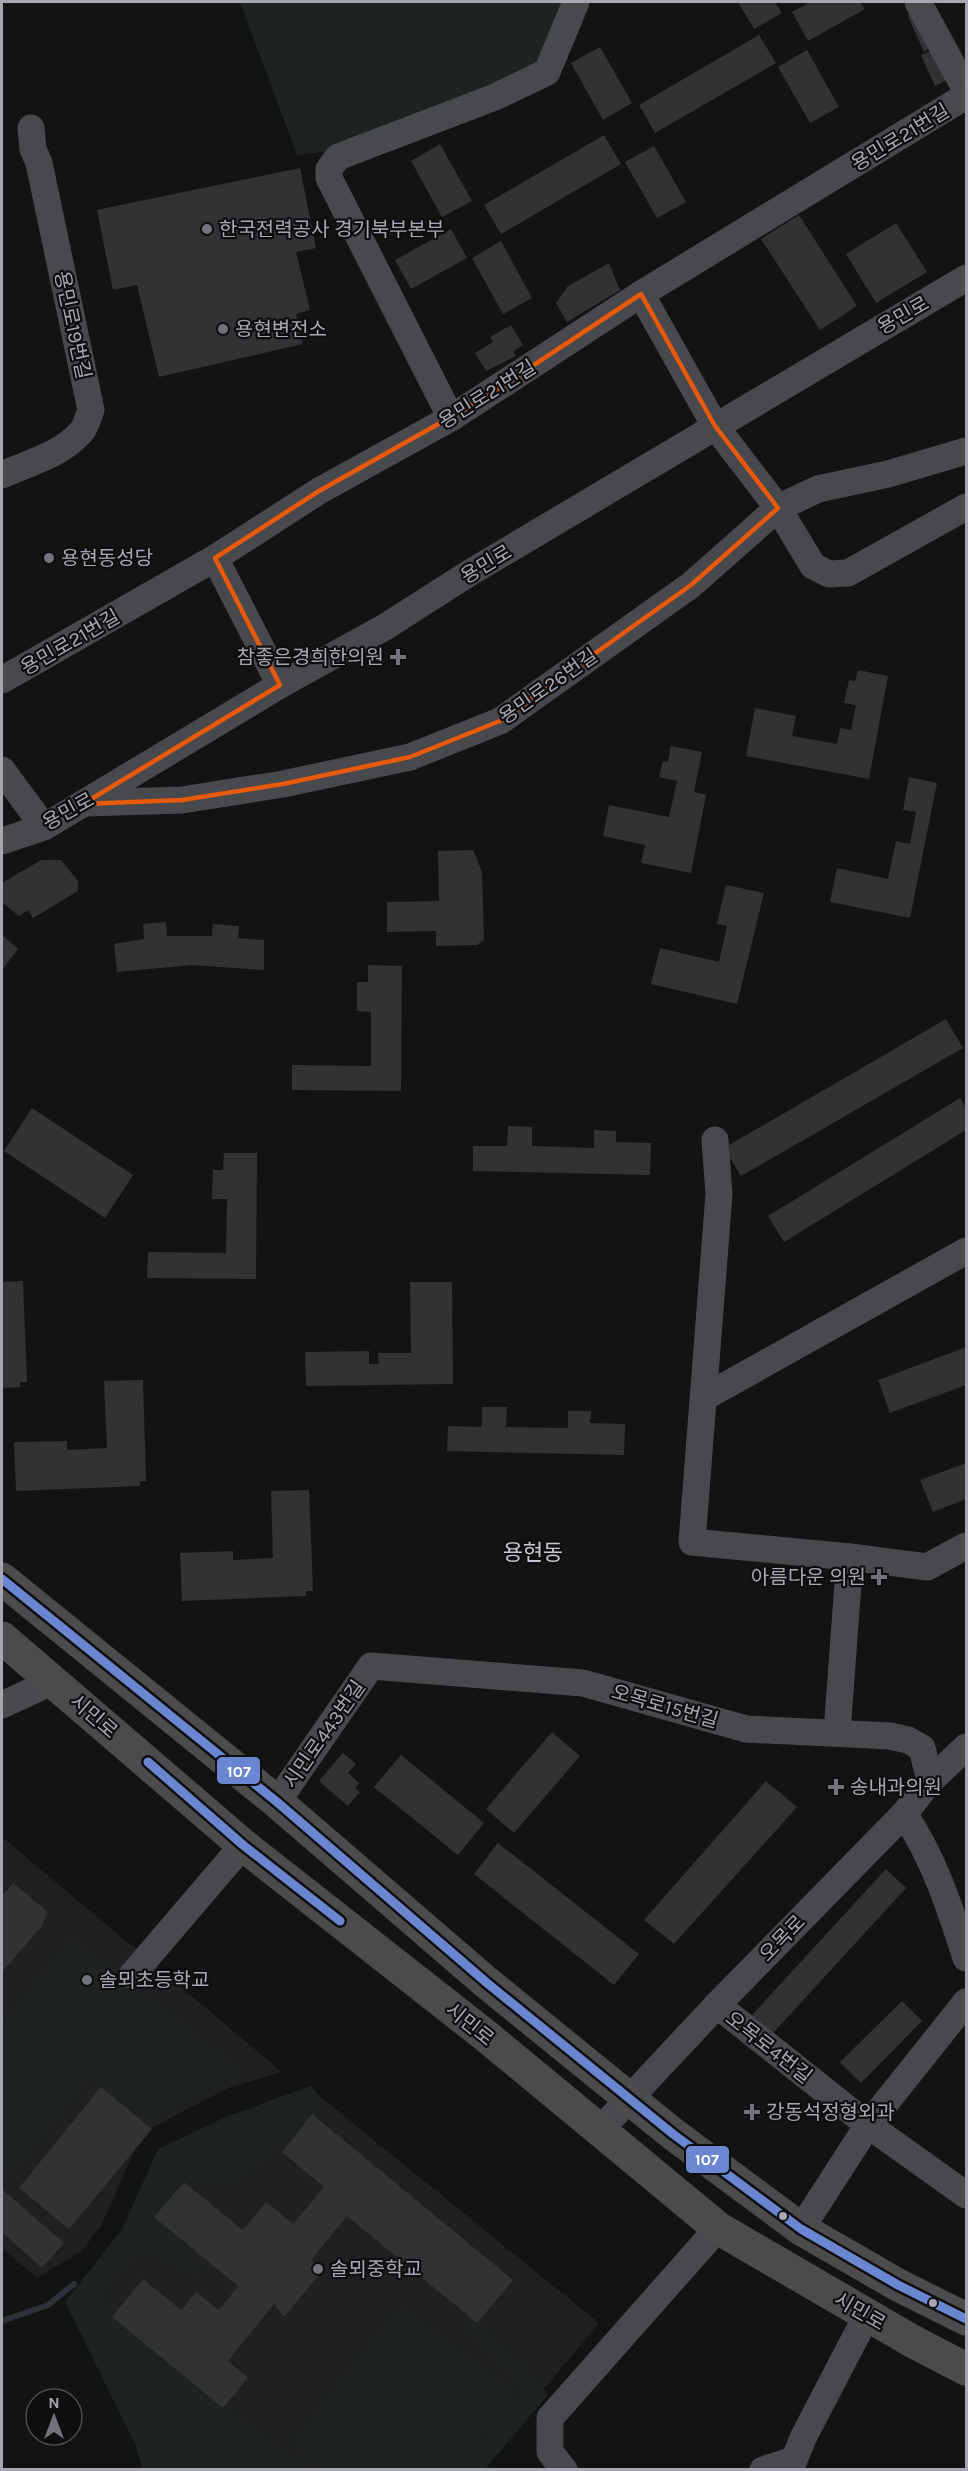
<svg xmlns="http://www.w3.org/2000/svg" width="968" height="2471" viewBox="0 0 968 2471" font-family="Karla,'Noto Sans KR',sans-serif">
<style>
.built{fill:#202022}
.green{fill:#1d231f}
.lines{fill:none;stroke-linecap:round;stroke-linejoin:round}
.stream{stroke:#2c3037;stroke-width:6}
.building{fill:#323235}
.minor{stroke:#48494c;stroke-width:27}
.major{stroke:#4b4b4e;stroke-width:33}
.bus-1-casing{stroke:#0e0e0f;stroke-width:14}
.bus-1{stroke:#6a86d1;stroke-width:9}
.marked{fill:none;stroke:#e8590c;stroke-width:4.5;stroke-linejoin:round}
.poi-dot{fill:#73737b;stroke:#0e0e0f;stroke-width:2}
.bus-dot{fill:#a6a7b3;stroke:#0e0e0f;stroke-width:2}
.labels{text-anchor:middle;stroke-width:4.5;stroke-linejoin:round;paint-order:stroke}
.street-label{font-size:20px;fill:#a6a7b3;stroke:#0e0e0f}
.poi-label{font-size:20px;fill:#a6a7b3;stroke:#0e0e0f;text-anchor:start}
.quarter-label{font-size:22px;fill:#c6c7d0;stroke:#0e0e0f}
.line-badge{stroke:#0e0e0f;stroke-width:2}
.badge-label{font-size:16px;text-anchor:middle;font-weight:bold;fill:#fff}
</style>
<rect width="100%" height="100%" fill="#131314"/>
<g class="built">
<polygon points="2,1837 282,2072 228,2088 142,2133 102,2224 82,2251 37,2278 2,2248"/>
<polygon points="322,2098 599,2323 478,2469 287,2470 74,2303 132,2235 169,2149 251,2116"/>
</g>
<g class="green">
<polygon points="240,2 569,2 541,73 350,149 297,155"/>
<polygon points="73,1940 241,2072 148,2119 88,2075 11,2172 2,2164 2,2027"/>
<path d="M311 2086 322 2098 312 2114 240 2177 189 2188 184 2182 156 2212 154 2217C176 2233 197 2250 199 2277L143 2247 97 2295 112 2317 223 2408 305 2469H142L136 2446 65 2302 122 2229 158 2149 228 2116Z"/>
<polygon points="401,2307 514,2394 451,2469 326,2469 293,2445"/>
<polygon points="460,2320 477,2323 549,2394 485,2469 461,2469 526,2390"/>
</g>
<g class="lines">
<polyline class="stream" points="2,2321 48,2305 74,2284"/>
</g>
<g class="building">
<polygon points="738,2 775,2 782,13 754,29"/>
<polygon points="811,2 860,2 865,9 808,41 792,12"/>
<polygon points="909,6 931,47 924,52 908,16"/>
<polygon points="759,35 776,63 655,133 639,105"/>
<polygon points="600,47 632,103 603,120 571,63"/>
<polygon points="935,49 949,79 935,86 921,55"/>
<polygon points="807,50 839,107 810,123 778,67"/>
<polygon points="604,135 621,164 501,234 484,205"/>
<polygon points="440,144 472,201 442,217 411,161"/>
<polygon points="654,146 686,202 657,218 625,162"/>
<polygon points="300,168 316,248 296,252 310,310 296,314 303,344 159,377 137,285 113,290 97,210"/>
<polygon points="799,215 857,306 820,330 761,239"/>
<polygon points="896,223 927,272 876,303 846,254"/>
<polygon points="451,229 467,258 411,289 395,260"/>
<polygon points="501,241 532,298 503,314 472,258"/>
<polygon points="609,263 620,290 567,322 556,303 568,286"/>
<polygon points="511,325 523,345 514,351 516,356 486,371 475,353 493,342 490,337"/>
<polygon points="858,670 888,676 869,779 746,756 755,708 796,716 792,736 837,744 840,728 851,730 856,705 844,703 849,680 855,681"/>
<polygon points="671,746 702,752 694,792 706,795 691,873 641,863 645,845 603,836 609,805 669,817 677,781 659,777 663,761 668,762"/>
<polygon points="909,777 937,783 910,918 830,902 837,868 888,879 896,841 910,844 916,812 903,810"/>
<polygon points="473,850 482,872 484,940 477,945 436,946 436,931 387,932 387,902 439,901 438,851"/>
<polygon points="41,860 61,860 78,881 78,891 33,918 28,910 19,916 2,902 2,883"/>
<polygon points="726,885 764,893 737,1004 651,984 660,948 719,962 727,926 717,924"/>
<polygon points="166,922 167,936 212,936 213,924 239,926 238,938 264,940 264,970 192,965 117,972 114,944 144,939 143,924"/>
<polygon points="2,935 18,949 2,970"/>
<polygon points="368,965 402,966 401,1091 292,1090 292,1065 371,1066 371,1012 357,1011 357,982 368,982"/>
<polygon points="946,1019 963,1048 741,1176 724,1148"/>
<polygon points="960,1098 966,1108 966,1130 784,1242 768,1216"/>
<polygon points="32,1108 133,1175 105,1218 4,1151"/>
<polygon points="508,1126 532,1127 532,1146 594,1148 594,1130 616,1131 616,1142 651,1143 650,1175 473,1171 473,1146 507,1146"/>
<polygon points="224,1153 257,1153 256,1279 147,1278 148,1252 226,1253 227,1199 212,1199 213,1170 223,1170"/>
<polygon points="23,1281 27,1382 20,1382 20,1387 2,1388 2,1282"/>
<polygon points="410,1282 452,1282 453,1384 306,1386 305,1352 369,1351 369,1364 379,1364 378,1353 411,1353"/>
<polygon points="966,1347 966,1385 890,1413 878,1380"/>
<polygon points="143,1380 146,1481 140,1481 140,1486 16,1491 14,1442 67,1441 67,1450 107,1448 104,1381"/>
<polygon points="482,1407 507,1407 506,1427 568,1428 568,1411 591,1411 590,1423 625,1424 624,1455 447,1451 448,1426 482,1427"/>
<polygon points="966,1463 966,1499 933,1512 920,1480"/>
<polygon points="309,1490 313,1591 306,1591 306,1596 182,1601 180,1553 233,1551 233,1560 273,1558 271,1491"/>
<polygon points="552,1732 580,1756 514,1833 486,1809"/>
<polygon points="343,1753 356,1764 348,1773 359,1783 355,1788 360,1792 348,1806 319,1781"/>
<polygon points="401,1755 484,1823 458,1855 374,1787"/>
<polygon points="766,1781 797,1807 674,1944 644,1920"/>
<polygon points="498,1843 639,1954 614,1985 474,1874"/>
<polygon points="886,1869 906,1888 773,2033 752,2015"/>
<polygon points="13,1883 48,1912 41,1927 2,1972 2,1896"/>
<polygon points="902,2001 922,2021 861,2083 840,2062"/>
<polygon points="101,2087 152,2129 69,2229 19,2188"/>
<polygon points="312,2114 513,2280 477,2323 347,2216 311,2260 323,2270 284,2317 274,2304 228,2361 248,2378 223,2408 112,2317 143,2279 181,2310 196,2292 219,2310 238,2286 154,2217 184,2182 243,2230 266,2202 293,2224 324,2187 282,2152"/>
<polygon points="2,2189 64,2243 42,2268 2,2232"/>
</g>
<g class="lines">
<g class="minor">
<polyline points="918,2 966,90"/>
<polyline points="641,294 715,426 778,508 813,566 829,574 848,573 966,507"/>
<polyline points="451,418 329,178 329,169 338,157 495,97 547,72 576,2"/>
<path d="M2 475C28 463 61 455 81 432 86 427 88 417 91 410L39 163 33 149 31 128"/>
<polyline points="215,558 280,685"/>
<polyline points="2,680 215,558 319,491 451,418 641,294 966,96"/>
<polyline points="2,770 44,827"/>
<polyline points="87,803 182,800 283,784 410,757 500,721 691,585 778,508 818,489 888,474 966,451"/>
<polyline points="2,841 44,827 280,685 385,627 471,572 966,278"/>
<polyline points="715,1140 719,1194 692,1542 850,1557 837,1732"/>
<polyline points="705,1397 966,1251"/>
<polyline points="850,1557 927,1567 966,1546"/>
<polyline points="2,1705 54,1681"/>
<polyline points="277,1802 371,1666 583,1683 746,1729 890,1736 908,1740 922,1748 930,1781"/>
<path d="M904 1814C934 1858 950 1908 966 1958"/>
<polyline points="132,1975 243,1845"/>
<polyline points="717,2005 868,2125 966,2195"/>
<polyline points="600,2130 717,2005 904,1814 930,1781 966,1747"/>
<polyline points="801,2229 868,2125 966,2002"/>
<polyline points="564,2470 550,2452 550,2418 718,2228"/>
<polyline points="763,2470 793,2460"/>
<polyline points="790,2470 803,2438 867,2315"/>
</g>
<g class="major">
<polyline points="2,1579 277,1802 487,1983 673,2134 801,2229 898,2285 966,2319"/>
<polyline points="2,1638 243,1845 486,2036 718,2228 912,2341 966,2369"/>
</g>
<g class="bus-1-casing">
<g id="bus-1">
<polyline points="2,1579 277,1802 487,1983 673,2134 801,2229 898,2285 966,2319"/>
<polyline points="148,1762 243,1845 340,1921"/>
</g>
</g>
<use href="#bus-1" class="bus-1"/>
</g>
<path class="marked" d="M641 294 715 426 778 508 691 585 500 721 410 757 283 784 182 800 83 804 280 685 215 558 319 491 481 400Z"/>
<g class="poi-dot">
<circle cx="207" cy="229" r="6"/>
<circle cx="223" cy="329" r="6"/>
<circle cx="49" cy="558" r="6"/>
<path d="M395 648h6v6h6v6h-6v6h-6v-6h-6v-6h6z"/>
<path d="M876 1568h6v6h6v6h-6v6h-6v-6h-6v-6h6z"/>
<path d="M833 1778h6v6h6v6h-6v6h-6v-6h-6v-6h6z"/>
<circle cx="87" cy="1980" r="6"/>
<path d="M749 2103h6v6h6v6h-6v6h-6v-6h-6v-6h6z"/>
<circle cx="318" cy="2269" r="6"/>
</g>
<g class="bus-dot">
<circle cx="783" cy="2216" r="5"/>
<circle cx="933" cy="2303" r="5"/>
</g>
<g class="labels">
<g class="street-label">
<text transform="translate(900 137) rotate(-31)" y="7">용민로21번길</text>
<text transform="translate(903 315) rotate(-30)" y="7">용민로</text>
<text transform="translate(73 325) rotate(78)" y="7">용민로19번길</text>
<text transform="translate(487 394) rotate(-32)" y="7">용민로21번길</text>
<text transform="translate(486 564) rotate(-31)" y="7">용민로</text>
<text transform="translate(70 642) rotate(-30)" y="7">용민로21번길</text>
<text transform="translate(548 686) rotate(-35)" y="7">용민로26번길</text>
<text transform="translate(68 811) rotate(-29)" y="7">용민로</text>
<text transform="translate(665 1706) rotate(16)" y="7">오목로15번길</text>
<text transform="translate(94 1716) rotate(41)" y="7">시민로</text>
<text transform="translate(324 1734) rotate(-55)" y="7">시민로443번길</text>
<text transform="translate(782 1938) rotate(-46)" y="7">오목로</text>
<text transform="translate(470 2024) rotate(39)" y="7">시민로</text>
<text transform="translate(769 2047) rotate(38)" y="7">오목로4번길</text>
<text transform="translate(860 2311) rotate(30)" y="7">시민로</text>
</g>
<g class="poi-label">
<text x="219" y="236">한국전력공사 경기북부본부</text>
<text x="235" y="336">용현변전소</text>
<text x="61" y="565">용현동성당</text>
<text x="384" y="664" text-anchor="end">참좋은경희한의원</text>
<text x="866" y="1584" text-anchor="end">아름다운 의원</text>
<text x="850" y="1794">송내과의원</text>
<text x="99" y="1987">솔뫼초등학교</text>
<text x="766" y="2119">강동석정형외과</text>
<text x="330" y="2276">솔뫼중학교</text>
</g>
<g class="quarter-label">
<text x="533" y="1560">용현동</text>
</g>
</g>
<g class="line-badge">
<rect x="216" y="1756" width="45" height="29" rx="6" fill="#6a86d1"/>
<rect x="685" y="2145" width="45" height="29" rx="6" fill="#6a86d1"/>
</g>
<g class="badge-label">
<text x="239" y="1777">107</text>
<text x="707" y="2165">107</text>
</g>
<rect width="968" height="2471" fill="none" stroke="#a6a7b3" stroke-width="6"/>
<g transform="translate(54 2417)"><circle r="28" fill="#0e0e0f" stroke="#4b4b51" stroke-width="1.5"/>
<path d="M0-4.5L10 22L0 15L-10 22Z" fill="#73737b"/>
<text y="-9" font-size="16" font-weight="bold" text-anchor="middle" fill="#a6a7b3">N</text>
</g>
</svg>
